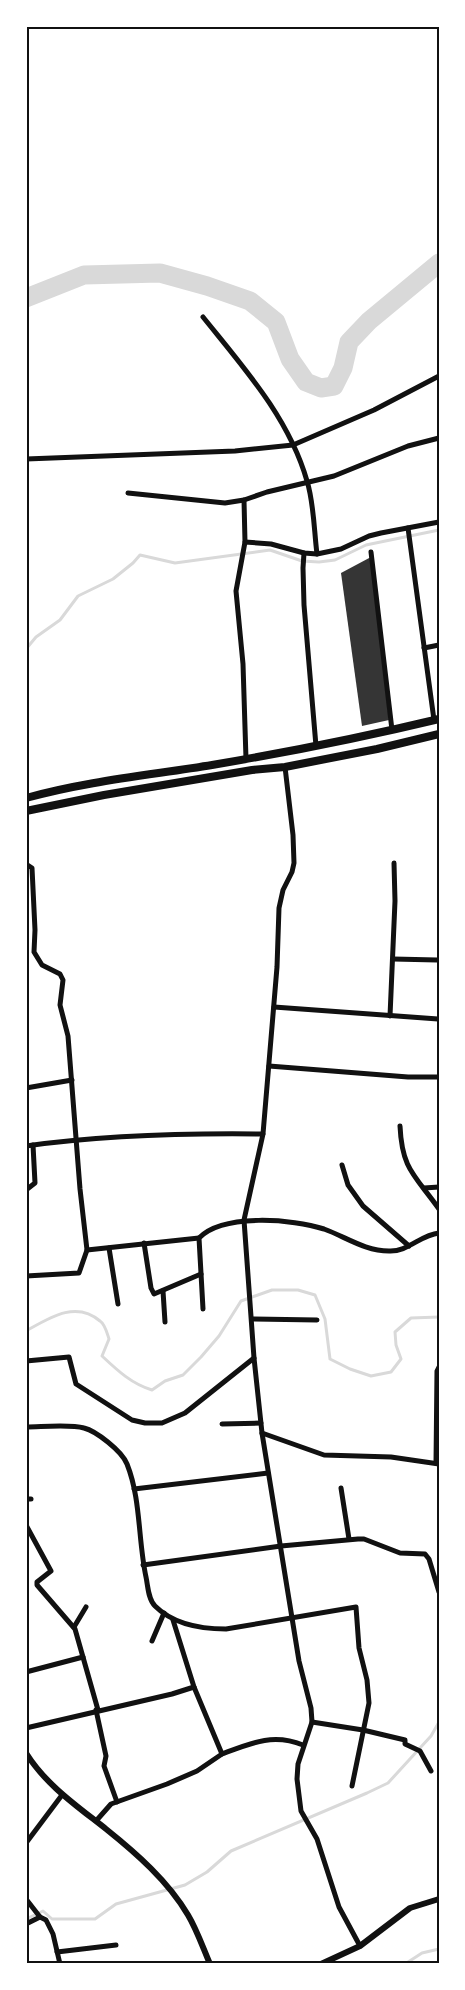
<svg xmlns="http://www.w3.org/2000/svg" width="465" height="1990" viewBox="0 0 465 1990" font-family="Signika,sans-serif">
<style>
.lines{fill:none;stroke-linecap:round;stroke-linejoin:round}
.stream{stroke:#d9d9d9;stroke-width:3}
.river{stroke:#d9d9d9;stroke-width:19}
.building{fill:#353535}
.minor{stroke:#111;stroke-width:5}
.tertiary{stroke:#111;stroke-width:6}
.trunk{stroke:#111;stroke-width:8}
.neatline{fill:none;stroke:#111;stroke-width:2}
</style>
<rect width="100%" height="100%" fill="#fff"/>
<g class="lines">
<g class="stream">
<polyline points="26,649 36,637 60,620 78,596 113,579 133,563 140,555 175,563 270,550 302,561 319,562 335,560 366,545 439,530"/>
<path d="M26 1331C49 1318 76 1300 100 1321 105 1324 107 1333 109 1339L102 1356C118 1371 132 1384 152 1390L165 1381 183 1375 201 1357 219 1336 241 1301 272 1290H298L315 1295 325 1319 330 1359 350 1369 371 1376 391 1372 401 1359 396 1345 395 1332 411 1318 439 1317"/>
<polyline points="26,1919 43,1911 52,1919 95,1919 116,1904 185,1885 207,1872 231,1851 367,1793 388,1783 431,1736 439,1722"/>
<polyline points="405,1964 422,1953 439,1949"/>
</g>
<polyline class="river" points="26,298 84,275 160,273 207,286 250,301 276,322 290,359 306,382 321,388 334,386 343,368 349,342 369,321 439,263"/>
</g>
<polygon class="building" points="371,557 389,720 362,726 341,573"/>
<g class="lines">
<g class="minor">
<path d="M203 317C244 368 289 418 307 481 314 503 314 531 317 554"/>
<polyline points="26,459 235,451 293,445 374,410 439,376"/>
<polyline points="128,493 225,503 244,500 267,492 334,476 408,446 439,438"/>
<polyline points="244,500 245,542"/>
<polyline points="408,528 434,720"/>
<polyline points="371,552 392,730"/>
<polyline points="304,553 303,568 304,605 316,746"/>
<polyline points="424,648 439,645"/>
<polyline points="246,759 243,664 236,591 245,542 271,544 304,553 317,554 341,549 369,536 381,533 439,522"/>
<polyline points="285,767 293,835 294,863 292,872 283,890 279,908 277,967 263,1134 244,1220 254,1358 262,1433 299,1661 311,1708 312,1722 298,1764 297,1779 301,1811 317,1839 339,1907 360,1946"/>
<polyline points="26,864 32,868 35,930 34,952 42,965 60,974 63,980 60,1005 68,1036 80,1189 87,1250 199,1238"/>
<polyline points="393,959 437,960"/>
<polyline points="274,1007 438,1019"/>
<polyline points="390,1016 395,901 394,863"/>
<polyline points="269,1066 408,1077 439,1077"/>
<polyline points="26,1088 72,1080"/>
<path d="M400 1126C402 1170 415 1175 439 1209"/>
<path d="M26 1146C105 1135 184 1133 263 1134"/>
<polyline points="342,1165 348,1185 363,1206 409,1246"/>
<polyline points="424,1188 439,1187"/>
<polyline points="26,1190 35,1183 33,1145"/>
<polyline points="26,1217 26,1230"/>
<polyline points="144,1243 151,1288 154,1294 201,1274"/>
<polyline points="109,1248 118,1304"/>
<polyline points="26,1276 79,1273 87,1250"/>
<polyline points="163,1291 165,1322"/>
<path d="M203 1309 199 1238C223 1213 293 1219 324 1229 346 1237 365 1251 389 1251 408 1252 420 1235 439 1233"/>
<polyline points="252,1319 317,1320"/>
<polyline points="26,1361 69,1357 76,1384 132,1420 145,1423 162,1423 185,1413 254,1358"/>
<polyline points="222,1424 261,1423"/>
<path d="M26 1427C41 1427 70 1424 84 1428 96 1431 122 1451 127 1464 141 1499 138 1540 146 1577 148 1586 148 1599 155 1606 173 1624 201 1629 226 1629L356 1607 359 1648 367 1680 369 1703 352 1786"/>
<polyline points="262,1433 324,1455 391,1457 439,1464"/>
<polyline points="436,1463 437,1371 439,1367"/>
<polyline points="341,1488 349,1539"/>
<polyline points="134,1489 268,1473"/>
<polyline points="26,1499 31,1499"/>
<polyline points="26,1525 51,1571 37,1582 37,1585 75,1629 98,1710"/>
<polyline points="143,1565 281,1546 358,1539 364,1539 400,1553 425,1554 429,1559 439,1592"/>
<path d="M173 1620 194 1687 222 1754C251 1743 273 1733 303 1745"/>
<polyline points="74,1627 86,1607"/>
<polyline points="152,1641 164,1613"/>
<polyline points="26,1672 83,1657"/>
<polyline points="96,1710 106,1756 104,1766 117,1802"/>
<polyline points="312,1722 363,1730 405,1740 405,1744 420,1751 431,1771"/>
<polyline points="26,1728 172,1694 194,1687"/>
<polyline points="96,1821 111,1804 167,1784 197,1771 222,1754"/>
<polyline points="26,1843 62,1795"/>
<polyline points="26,1899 40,1917 46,1920 53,1934 60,1964"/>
<polyline points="26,1924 40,1917"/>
<polyline points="57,1952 116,1945"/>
</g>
<g class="tertiary">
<path d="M26 1753C46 1785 77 1806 106 1829 136 1853 168 1881 188 1915 197 1930 203 1948 210 1964"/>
<polyline points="321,1964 360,1946 410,1908 439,1899"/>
</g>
<g class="trunk">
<path d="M26 798C87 781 151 775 212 765 289 752 364 737 439 719"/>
<polyline points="26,811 104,795 252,770 285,767 377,749 439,734"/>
</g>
</g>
<rect width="465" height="1990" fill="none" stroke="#ffffff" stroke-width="55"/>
<rect x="28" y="28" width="410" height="1934" class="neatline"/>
</svg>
